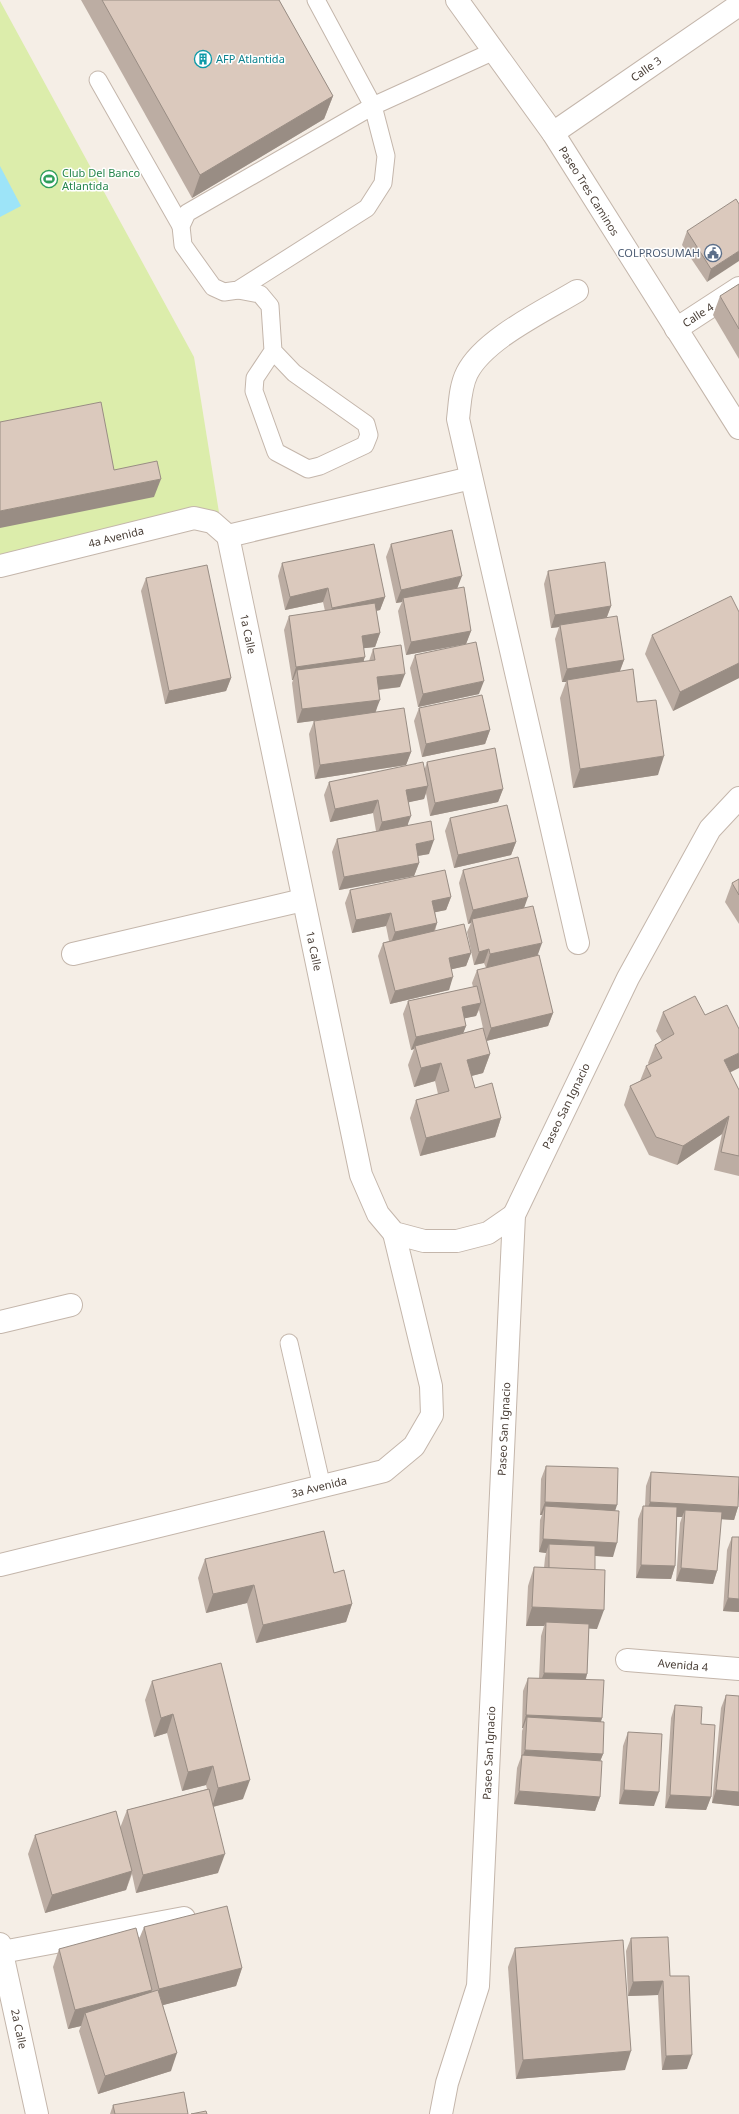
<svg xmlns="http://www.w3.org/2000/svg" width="739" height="2114" viewBox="0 0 739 2114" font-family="'Noto Sans',sans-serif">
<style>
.green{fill:#dcedab}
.water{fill:#9de4f8}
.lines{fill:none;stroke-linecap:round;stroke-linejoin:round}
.service-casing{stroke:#c4b6ab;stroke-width:19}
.minor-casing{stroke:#c4b6ab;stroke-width:24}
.tertiary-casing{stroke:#c4b6ab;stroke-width:24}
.service{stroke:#fff;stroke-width:17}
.minor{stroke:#fff;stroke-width:22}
.tertiary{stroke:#fff;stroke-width:22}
.wall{fill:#bcada3;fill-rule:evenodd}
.shaded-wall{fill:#998d84}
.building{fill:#dbc9bd;stroke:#998d84}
.labels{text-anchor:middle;stroke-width:3;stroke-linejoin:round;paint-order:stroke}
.culture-label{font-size:11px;fill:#0d838f;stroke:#fff;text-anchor:start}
.street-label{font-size:11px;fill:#483d35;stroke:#fff}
.leisure-label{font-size:11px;fill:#27864d;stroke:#fff;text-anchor:start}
.service-label{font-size:11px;fill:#4e5e75;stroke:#fff;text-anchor:end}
</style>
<rect width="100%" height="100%" fill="#f5eee6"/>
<polygon class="green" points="0,1 194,357 222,531 195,527 0,571"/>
<polygon class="water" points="0,166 21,206 0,217"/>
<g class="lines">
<g class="service-casing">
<g id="service">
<polyline points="316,0 373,106 386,156 383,183 367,208 238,290 224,292 213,287 183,245 181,226 187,213 373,106 494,51"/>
<polyline points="98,80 181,226"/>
<polyline points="238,290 260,294 270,306 273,351 255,378 254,391 276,452 308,469 320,466 365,445 369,435 366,424 294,373 273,351"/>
<polyline points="289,1343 322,1487"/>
</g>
</g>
<g class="minor-casing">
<g id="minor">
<polyline points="553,133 739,5"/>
<path d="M577 291C544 311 484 339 467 373 460 387 460 403 458 419L578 943"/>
<polyline points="676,329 739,288"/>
<polyline points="228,536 361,1175 378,1214 394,1233 424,1241 457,1241 488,1233 514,1215"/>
<polyline points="228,536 471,478"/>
<polyline points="0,566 194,518 212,522 228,536"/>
<polyline points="73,954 303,900"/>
<polyline points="0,1322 71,1305"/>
<polyline points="0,1565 384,1471 414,1446 432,1415 431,1386 394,1233"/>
<polyline points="627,1660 739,1669"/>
<polyline points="0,1944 37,2114"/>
<polyline points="2,1952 184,1918"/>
<polyline points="441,2114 447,2083 478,1986 514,1215 628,978 710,829 739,798"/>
</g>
</g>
<g class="tertiary-casing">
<polyline id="tertiary" points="457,0 553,133 739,428"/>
</g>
<use href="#service" class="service"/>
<use href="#minor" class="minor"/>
<use href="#tertiary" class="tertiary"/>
</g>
<g class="wall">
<polygon points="81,0 279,0 333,96 324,119 192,198"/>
<polygon points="739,204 707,282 682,245 687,231"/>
<polygon points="739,284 739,359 713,315 720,296"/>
<polygon points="391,544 458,589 471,631 466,644 406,655 398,611 402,602 396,603 386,557"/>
<polygon points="282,563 385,597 380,610 376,611 380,633 375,647 364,648 364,662 369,661 373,649 400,687 379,690 376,712 411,752 406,765 315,779 309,734 314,721 333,718 297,723 292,683 293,680 292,680 284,630 289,616 325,611 323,602 285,610 278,576"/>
<polygon points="548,571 611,606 607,617 624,660 620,671 637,702 658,775 573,788 560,698 566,682 562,682 555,639 559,627 551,628 544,584"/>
<polygon points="146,578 231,678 226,691 165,704 141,591"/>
<polygon points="739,612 739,678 673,711 645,654 652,635"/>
<polygon points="415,655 479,694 418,707 410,668"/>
<polygon points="419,708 490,730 485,744 422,757 414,721"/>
<polygon points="427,762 503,789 498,802 430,816 426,793 424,799 408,802 408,826 429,854 418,856 419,863 414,876 339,890 332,852 337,839 376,831 373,813 330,822 324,795 329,782 425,768"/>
<polygon points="450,818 516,842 511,855 454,868 445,831"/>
<path d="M463 870 524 908 553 1013 548 1026 486 1041 490 1054 483 1073 471 1076 475 1088 501 1118 495 1137 420 1156 410 1118 416 1100 438 1094 435 1081 414 1087 408 1065 414 1049 411 1050 403 1014 408 1001 473 987 472 983 477 970 486 968 484 963 474 965 467 932 471 923 468 924 459 883ZM479 1010 483 1028 463 1033 466 1026 464 1018 476 1016Z"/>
<polygon points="739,879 739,924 725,902 732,883"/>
<polygon points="350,890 451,897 446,910 435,912 437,923 435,931 471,953 466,966 452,969 449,990 390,1004 378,956 383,943 389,941 386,926 352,933 345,903"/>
<polygon points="663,1012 730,1072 739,1090 739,1176 714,1170 722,1134 677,1165 649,1155 624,1105 630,1086 640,1081 646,1066 649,1065 648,1063 655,1045 662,1041 656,1031"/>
<polygon points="546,1466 615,1511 613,1557 595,1556 595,1570 597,1629 589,1628 587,1674 586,1679 602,1718 601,1721 603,1754 600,1761 600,1797 595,1811 514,1804 517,1768 521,1757 522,1731 523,1728 522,1728 523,1691 528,1678 539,1678 541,1636 544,1626 526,1626 528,1586 534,1567 544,1568 545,1558 546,1553 539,1552 540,1520 542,1515 540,1515 541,1479"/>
<polygon points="651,1472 738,1507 734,1520 721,1519 717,1571 713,1584 676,1581 680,1523 682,1517 677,1517 675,1566 671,1579 636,1578 638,1519 643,1506 645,1506 646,1486"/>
<polygon points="732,1537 739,1537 739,1612 723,1611 727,1550"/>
<polygon points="205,1559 334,1573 352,1604 346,1622 256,1643 247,1603 206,1613 198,1578"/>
<polygon points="152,1681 243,1799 213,1807 218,1873 136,1893 132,1874 126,1890 45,1913 28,1854 35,1835 120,1828 127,1810 207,1789 206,1785 182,1791 167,1733 154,1737 145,1700"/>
<polygon points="726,1695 739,1806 712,1803 721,1708"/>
<polygon points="675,1705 701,1724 711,1797 706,1810 665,1808 671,1718"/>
<polygon points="628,1732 654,1806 619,1804 623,1746"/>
<polygon points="144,1927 242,1968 236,1986 163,2005 171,2071 98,2094 79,2031 81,2026 68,2029 53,1967 59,1949 139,1939"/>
<polygon points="631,1938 670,1976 687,2069 662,2070 658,1995 628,1996 626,1951"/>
<polygon points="515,1948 625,2070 516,2079 508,1967"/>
<polygon points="113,2105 188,2114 110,2114"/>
</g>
<g class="shaded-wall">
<polygon points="333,96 324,119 192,198 200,175"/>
<polygon points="739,251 739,261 707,282 711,269"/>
<polygon points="161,479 154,497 0,528 0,511"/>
<polygon points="462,576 457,589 403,598 402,602 396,603 401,590"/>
<polygon points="328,588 323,602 285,610 290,597"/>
<polygon points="385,597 380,610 327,621 332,608"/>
<polygon points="611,606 606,619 560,625 559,627 551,628 555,615"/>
<polygon points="471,631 466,644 406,655 411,642"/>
<polygon points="380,633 375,647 357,649 362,636"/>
<polygon points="365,657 360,670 297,670 293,680 292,680 296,667"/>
<polygon points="624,660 619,673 567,680 566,682 562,682 567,669"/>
<polygon points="739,663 739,678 673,711 680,692"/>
<polygon points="405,674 400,687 373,690 377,677"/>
<polygon points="231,678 226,691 165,704 169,691"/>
<polygon points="484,681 479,694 418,707 423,694"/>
<polygon points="380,700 375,713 297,723 302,709"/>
<polygon points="490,730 485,744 422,757 426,744"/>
<polygon points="411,752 406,765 315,779 320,765"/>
<polygon points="664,756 658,775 573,788 580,769"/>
<polygon points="428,786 424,799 401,804 406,790"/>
<polygon points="503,789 498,802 430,816 435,803"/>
<polygon points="378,800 373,813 330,822 335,809"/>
<polygon points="411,816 406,829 377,835 382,822"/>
<polygon points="434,840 429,854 411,857 416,844"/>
<polygon points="516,842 511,855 454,868 458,855"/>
<polygon points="419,863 414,876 339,890 344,877"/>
<polygon points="451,897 446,910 427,914 432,901"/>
<polygon points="528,897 523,911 472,919 471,923 468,924 473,910"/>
<polygon points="391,913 386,926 352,933 356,920"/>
<polygon points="437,923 432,936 390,945 395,932"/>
<polygon points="542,943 537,957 486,968 490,954"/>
<polygon points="489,949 484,963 474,965 479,952"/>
<polygon points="471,953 466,966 444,971 449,958"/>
<polygon points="453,977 449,990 390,1004 395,991"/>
<polygon points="481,1003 476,1016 457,1020 462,1007"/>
<polygon points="553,1013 548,1026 486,1041 491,1028"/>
<polygon points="466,1026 461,1039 415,1046 414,1049 411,1050 416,1037"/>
<polygon points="739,1053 739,1068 717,1079 724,1060"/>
<polygon points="490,1054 483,1073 460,1079 467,1060"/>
<polygon points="441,1063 435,1081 414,1087 421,1068"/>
<polygon points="729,1116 722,1134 677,1165 683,1146"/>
<polygon points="501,1118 495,1137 420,1156 426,1138"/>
<polygon points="545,1502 617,1505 613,1518 545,1506 542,1515 540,1515"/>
<polygon points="650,1502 738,1507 734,1520 685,1517 685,1510 682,1517 645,1516"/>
<polygon points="543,1539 617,1543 613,1557 549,1553 549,1544 546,1553 539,1552"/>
<polygon points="641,1565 675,1566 671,1579 636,1578"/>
<polygon points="681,1568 717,1571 713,1584 676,1581"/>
<polygon points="254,1585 247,1603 206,1613 213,1594"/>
<polygon points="728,1598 739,1599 739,1612 723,1611"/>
<polygon points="352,1604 346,1622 256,1643 263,1625"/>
<polygon points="532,1607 604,1610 597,1629 545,1626 546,1622 544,1626 526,1626"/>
<polygon points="544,1673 587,1674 583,1688 539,1686"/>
<polygon points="173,1714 167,1733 154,1737 161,1718"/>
<polygon points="526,1715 602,1718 598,1731 527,1717 523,1728 522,1728"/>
<polygon points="525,1750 603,1754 598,1767 521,1761"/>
<polygon points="213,1766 206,1785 182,1791 188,1772"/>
<polygon points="250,1780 243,1799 212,1807 218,1788"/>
<polygon points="624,1790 659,1792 654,1806 619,1804"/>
<polygon points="716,1790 739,1792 739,1806 712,1803"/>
<polygon points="519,1791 600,1797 595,1811 514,1804"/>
<polygon points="670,1795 711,1797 706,1810 665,1808"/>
<polygon points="225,1854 218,1873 136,1893 143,1875"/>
<polygon points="132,1871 126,1890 45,1913 52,1895"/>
<polygon points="242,1968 236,1986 152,2008 159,1989"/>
<polygon points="663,1981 658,1995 628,1996 633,1982"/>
<polygon points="152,1990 146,2009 85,2013 81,2026 68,2029 75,2010"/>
<polygon points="631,2051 625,2070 516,2079 523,2060"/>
<polygon points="177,2053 171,2071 98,2094 105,2076"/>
<polygon points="692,2055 687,2069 662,2070 666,2056"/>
</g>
<g class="building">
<polygon points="102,0 279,0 333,96 200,175"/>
<polygon points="736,199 739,204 739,251 711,269 687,231"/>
<polygon points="739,284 739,329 720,296"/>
<polygon points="101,402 114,470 157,461 161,479 0,511 0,422"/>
<polygon points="452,530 462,576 401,590 391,544"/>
<polygon points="374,544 385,597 332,608 328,588 290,597 282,563"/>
<polygon points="605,562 611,606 555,615 548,571"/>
<polygon points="207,565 231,678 169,691 146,578"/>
<polygon points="464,587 471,631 411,642 403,598"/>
<polygon points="731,596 739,612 739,663 680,692 652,635"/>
<polygon points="375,603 380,633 362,636 365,657 296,667 289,616"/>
<polygon points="617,616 624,660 567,669 560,625"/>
<polygon points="476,642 484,681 423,694 415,655"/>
<polygon points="401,645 405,674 377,677 380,700 302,709 297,670 375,660 373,649"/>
<polygon points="633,669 637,702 656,700 664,756 580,769 567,680"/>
<polygon points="482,695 490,730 426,744 419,708"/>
<polygon points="404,708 411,752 320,765 314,721"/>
<polygon points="495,748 503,789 435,803 427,762"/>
<polygon points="423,762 428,786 406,790 411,816 382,822 378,800 335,809 329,782"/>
<polygon points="507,805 516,842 458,855 450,818"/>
<polygon points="431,821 434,840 416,844 419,863 344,877 337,839"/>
<polygon points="518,857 528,897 473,910 463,870"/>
<polygon points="445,870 451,897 432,901 437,923 395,932 391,913 356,920 350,890"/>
<polygon points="739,879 739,895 732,883"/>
<polygon points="533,906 542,943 490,954 489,949 479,952 472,919"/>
<polygon points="464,924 471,953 449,958 453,977 395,991 383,943"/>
<polygon points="539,955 553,1013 491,1028 477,970"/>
<polygon points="477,986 481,1003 462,1007 466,1026 416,1037 408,1001"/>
<polygon points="695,996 705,1015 727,1005 739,1029 739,1053 724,1060 739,1090 739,1156 721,1152 729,1116 683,1146 656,1137 630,1086 651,1076 646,1066 662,1058 655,1045 674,1034 663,1012"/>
<polygon points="483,1028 490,1054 467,1060 475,1088 492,1083 501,1118 426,1138 416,1100 449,1091 441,1063 421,1068 415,1046"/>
<polygon points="546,1466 618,1468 617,1505 545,1502"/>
<polygon points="651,1472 739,1477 738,1507 650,1502"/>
<polygon points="545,1506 619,1511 617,1543 543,1539"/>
<polygon points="643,1506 677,1507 675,1566 641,1565"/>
<polygon points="685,1510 722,1512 717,1571 681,1568"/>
<polygon points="324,1531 334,1573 344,1570 352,1604 263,1625 254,1585 213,1594 205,1559"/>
<polygon points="732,1537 739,1537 739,1599 728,1598"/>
<polygon points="549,1544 595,1546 595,1570 549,1568"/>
<polygon points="534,1567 605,1570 604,1610 532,1607"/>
<polygon points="546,1622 589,1624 587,1674 544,1673"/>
<polygon points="221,1663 250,1780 218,1788 213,1766 188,1772 173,1714 161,1718 152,1681"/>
<polygon points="528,1678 604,1680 602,1718 526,1715"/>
<polygon points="726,1695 739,1696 739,1792 716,1790"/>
<polygon points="675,1705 702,1707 701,1724 715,1725 711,1797 670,1795"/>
<polygon points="527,1717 604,1722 603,1754 525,1750"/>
<polygon points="628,1732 662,1734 659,1792 624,1790"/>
<polygon points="522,1755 602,1761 600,1797 519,1791"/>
<polygon points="209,1789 225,1854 143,1875 127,1810"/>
<polygon points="116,1811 132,1871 52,1895 35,1835"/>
<polygon points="227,1906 242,1968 159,1989 144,1927"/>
<polygon points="136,1928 152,1990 75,2010 59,1949"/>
<polygon points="668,1937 670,1976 689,1976 692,2055 666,2056 663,1981 633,1982 631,1938"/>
<polygon points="623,1940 631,2051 523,2060 515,1948"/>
<polygon points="158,1990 177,2053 105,2076 85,2013"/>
<polygon points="184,2092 188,2114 115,2114 113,2105"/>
<polygon points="206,2111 207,2114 191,2114"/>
</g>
<defs>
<g id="building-ring" transform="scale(0.9)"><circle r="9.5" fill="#fff" stroke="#0f9aa8" stroke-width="1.5"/><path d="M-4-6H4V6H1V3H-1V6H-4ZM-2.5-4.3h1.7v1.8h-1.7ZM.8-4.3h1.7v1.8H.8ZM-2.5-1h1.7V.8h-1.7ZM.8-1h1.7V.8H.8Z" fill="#0f9aa8"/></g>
<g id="stadium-ring" transform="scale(0.9)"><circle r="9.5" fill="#fff" stroke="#2e9e5b" stroke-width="1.5"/><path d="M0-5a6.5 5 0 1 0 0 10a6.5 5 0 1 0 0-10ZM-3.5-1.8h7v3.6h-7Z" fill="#2e9e5b"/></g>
<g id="civic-ring" transform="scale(0.9)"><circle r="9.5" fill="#fff" stroke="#5c6f8a" stroke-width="1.5"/><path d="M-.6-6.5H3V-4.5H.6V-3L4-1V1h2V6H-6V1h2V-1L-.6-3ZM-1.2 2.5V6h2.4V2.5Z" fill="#5c6f8a"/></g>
</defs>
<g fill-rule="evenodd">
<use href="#building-ring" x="203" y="59"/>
<use href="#stadium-ring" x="49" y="179"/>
<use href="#civic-ring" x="713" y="253"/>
</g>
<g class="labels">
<g class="culture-label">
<text x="216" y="63">AFP Atlantida</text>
</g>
<g class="street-label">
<text transform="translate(646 69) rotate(-35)" y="4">Calle 3</text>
<text transform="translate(589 191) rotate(58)" y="4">Paseo Tres Caminos</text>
<text transform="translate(698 315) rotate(-33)" y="4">Calle 4</text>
<text transform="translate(116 537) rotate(-14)" y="4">4a Avenida</text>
<text transform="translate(248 634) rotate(78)" y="4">1a Calle</text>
<text transform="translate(314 951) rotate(78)" y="4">1a Calle</text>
<text transform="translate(566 1106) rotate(-64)" y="4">Paseo San Ignacio</text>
<text transform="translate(504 1429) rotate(-87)" y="4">Paseo San Ignacio</text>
<text transform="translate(319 1487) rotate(-14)" y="4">3a Avenida</text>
<text transform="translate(683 1665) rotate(5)" y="4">Avenida 4</text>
<text transform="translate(489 1753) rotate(-87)" y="4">Paseo San Ignacio</text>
<text transform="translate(19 2029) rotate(78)" y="4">2a Calle</text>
</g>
<g class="leisure-label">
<text x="62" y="177">Club Del Banco<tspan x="62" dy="13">Atlantida</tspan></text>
</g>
<g class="service-label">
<text x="700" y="257">COLPROSUMAH</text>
</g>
</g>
</svg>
